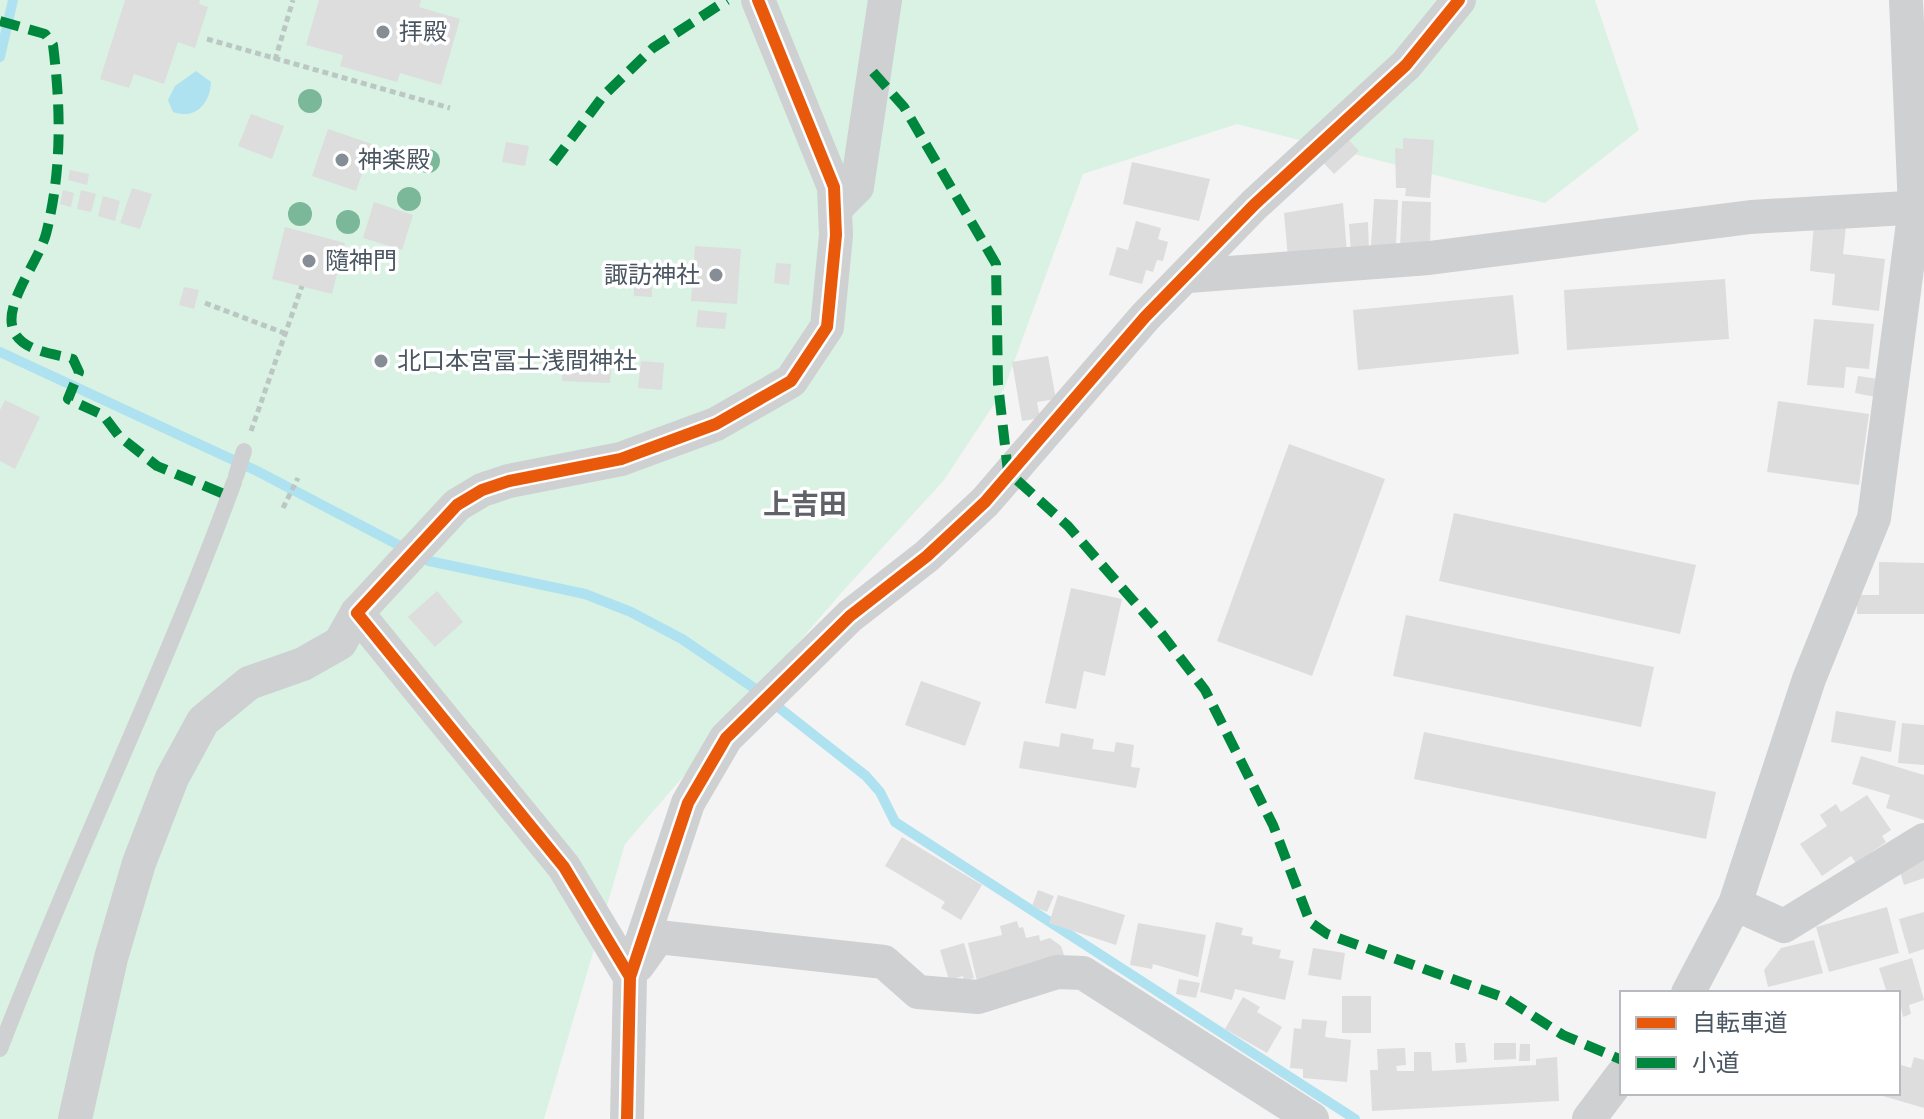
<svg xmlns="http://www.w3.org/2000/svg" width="1924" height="1119" viewBox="0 0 1924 1119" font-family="Manrope,'Noto Sans JP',sans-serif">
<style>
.green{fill:#d9f2e3}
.water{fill:#aee2f0}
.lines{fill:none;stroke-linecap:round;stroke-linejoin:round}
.stream{stroke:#aee2f0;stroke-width:10}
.building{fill:#ddddde}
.path{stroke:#bcc7c4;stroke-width:5;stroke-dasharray:6 4;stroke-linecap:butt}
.service{stroke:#ced0d2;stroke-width:16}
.minor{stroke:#ced0d2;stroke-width:34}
.quiet{stroke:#00873e;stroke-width:10;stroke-dasharray:20 10;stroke-linecap:butt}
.cycleway-casing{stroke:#fff;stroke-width:17}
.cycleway{stroke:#e8590c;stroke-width:12}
.tree{fill:#7ab899}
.poi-dot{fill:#868d94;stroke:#fff;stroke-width:3}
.labels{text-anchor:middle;stroke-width:7;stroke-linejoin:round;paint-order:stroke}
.poi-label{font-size:24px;fill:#4a5661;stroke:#fff;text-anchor:start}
.quarter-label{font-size:28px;font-weight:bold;fill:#5f6368;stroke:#fff}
</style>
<rect width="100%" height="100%" fill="#f4f4f4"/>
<polygon class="green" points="0,0 1595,0 1639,130 1545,203 1237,124 1083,174 1004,389 944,480 842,592 625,844 544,1119 0,1119"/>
<path class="water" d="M196 71 211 82C210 104 195 120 173 112L168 100 175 86Z"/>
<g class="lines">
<g class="stream">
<polyline points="0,57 13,0"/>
<polyline points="0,352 257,471 429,561 585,594 631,612 682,639 754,688 866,776 880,792 895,822 1355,1119"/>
</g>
</g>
<g class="building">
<polygon points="125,0 200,0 199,4 208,7 195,48 178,42 164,84 134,74 129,88 100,79"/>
<polygon points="319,0 421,0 419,7 460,19 441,85 400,73 397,82 340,66 343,55 306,45"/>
<polygon points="251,114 284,126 272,159 238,146"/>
<polygon points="328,129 372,144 356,191 312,176"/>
<polygon points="1344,135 1359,151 1334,174 1319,158"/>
<polygon points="1403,138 1434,140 1430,198 1405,196 1406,188 1396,188 1395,148 1403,149"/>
<polygon points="506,142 529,146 525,166 502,162"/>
<polygon points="1132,162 1210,179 1199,221 1123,204"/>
<polygon points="70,170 89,174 87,185 68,180"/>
<polygon points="132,188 152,194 140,229 120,223"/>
<polygon points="63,190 74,193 71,207 60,204"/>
<polygon points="81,190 96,194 91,212 77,209"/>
<polygon points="103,196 120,201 115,221 98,216"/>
<polygon points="1374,199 1398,200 1396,246 1371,245"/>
<polygon points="1402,201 1431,202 1430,247 1400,247"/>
<polygon points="374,202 413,215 402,250 363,238"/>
<polygon points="1343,203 1347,253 1288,258 1284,213"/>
<polygon points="1136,221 1161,228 1158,239 1168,242 1163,261 1157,260 1153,272 1146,270 1142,284 1109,275 1117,247 1128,250"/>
<polygon points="1368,222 1369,251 1351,253 1349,224"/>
<polygon points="1814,223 1846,226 1843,254 1885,259 1879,311 1832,305 1835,274 1810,271"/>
<polygon points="285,227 345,243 332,294 272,279"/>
<polygon points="695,246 741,249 737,304 691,301"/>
<polygon points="776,263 791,264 789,285 774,283"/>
<polygon points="1725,279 1729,339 1567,350 1564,290"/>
<polygon points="634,280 652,280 652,297 634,296"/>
<polygon points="184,287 199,290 194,309 179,305"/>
<polygon points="1513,295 1519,354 1358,370 1353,310"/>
<polygon points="698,310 727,313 725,329 696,327"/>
<polygon points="1814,319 1874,324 1869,369 1846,367 1844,388 1807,385"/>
<polygon points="563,353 612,354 610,383 562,381"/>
<polygon points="1048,356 1056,399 1037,402 1040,418 1022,421 1012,362"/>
<polygon points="641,361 664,363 662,390 638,388"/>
<polygon points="1858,376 1885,380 1881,398 1855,393"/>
<polygon points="5,400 40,417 15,469 0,461 0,410"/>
<polygon points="1778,401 1869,414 1859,485 1767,472"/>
<polygon points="1289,444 1385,479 1312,676 1217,641"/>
<polygon points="1454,513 1696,565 1680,634 1439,581"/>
<polygon points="1879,562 1924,563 1924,614 1857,614 1857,595 1879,595"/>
<polygon points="1071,588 1122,599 1105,676 1084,671 1076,709 1045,703"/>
<polygon points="437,591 463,622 435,647 408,617"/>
<polygon points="1406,615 1654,667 1641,727 1393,676"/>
<polygon points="921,681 981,702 965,746 905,725"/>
<polygon points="1836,711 1896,721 1891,752 1831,742"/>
<polygon points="1902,723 1924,725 1924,765 1898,763"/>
<polygon points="1424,732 1716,792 1706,839 1414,779"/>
<polygon points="1061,733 1094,739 1092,749 1114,752 1116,742 1134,745 1131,767 1140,768 1136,788 1019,768 1024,741 1059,747"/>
<polygon points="1861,756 1924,775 1924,820 1886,808 1890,795 1852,784"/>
<polygon points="1867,795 1891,830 1882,836 1886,842 1856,863 1851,856 1822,876 1800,844 1827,826 1820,815 1836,804 1841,812"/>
<polygon points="902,837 982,885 961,920 941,908 945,902 885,866"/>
<polygon points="1924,849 1924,878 1904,885 1896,858"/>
<polygon points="1038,890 1054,896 1047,912 1032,906"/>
<polygon points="1058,895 1125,915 1116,945 1049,923"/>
<polygon points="1887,907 1899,953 1829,972 1816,927"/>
<polygon points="1924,912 1924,949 1909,954 1899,919"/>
<polygon points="1017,921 1019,928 1023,927 1026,938 1039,935 1040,941 1050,938 1061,946 1065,958 977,981 968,943 1002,935 1000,926"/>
<polygon points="1216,922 1243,928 1241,935 1253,937 1252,944 1281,950 1279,958 1294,961 1285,1000 1235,989 1232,1000 1200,992"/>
<polygon points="1138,923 1206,935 1198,977 1153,964 1152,969 1130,965"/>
<polygon points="1814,940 1823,973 1768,987 1764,970 1781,948"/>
<polygon points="964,943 974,978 964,981 963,976 949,980 940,950"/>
<polygon points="1313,948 1345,953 1341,980 1308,975"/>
<polygon points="1912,958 1924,1000 1909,1005 1911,1014 1903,1017 1898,993 1887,993 1879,968"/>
<polygon points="1179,979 1200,983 1196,998 1176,994"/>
<rect x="1342" y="996" width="29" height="37"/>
<polygon points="1243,997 1260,1007 1257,1012 1282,1027 1267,1053 1225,1029"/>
<polygon points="1302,1019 1327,1021 1325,1037 1351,1040 1347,1082 1303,1078 1303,1069 1290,1068 1294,1028 1301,1029"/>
<polygon points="1455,1043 1465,1043 1467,1062 1456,1063"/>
<polygon points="1494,1043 1516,1043 1516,1059 1494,1060"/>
<polygon points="1520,1044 1530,1044 1530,1061 1519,1061"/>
<polygon points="1405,1048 1406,1065 1396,1066 1397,1071 1414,1071 1414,1052 1431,1052 1432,1071 1536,1065 1536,1059 1557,1057 1559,1101 1372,1111 1370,1070 1378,1070 1377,1049"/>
<polygon points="1914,1057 1924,1060 1924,1108 1876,1094 1898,1093 1898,1064 1911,1068"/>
</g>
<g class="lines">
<g class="path">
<polyline points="207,39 450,108"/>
<polyline points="275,60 293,0"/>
<polyline points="205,303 284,333"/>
<polyline points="251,431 302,286"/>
<polyline points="283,508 298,478"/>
</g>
<g class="service">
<polyline points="236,476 244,451"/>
<path d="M0 1049C73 858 164 674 234 482"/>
</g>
<g class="minor">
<polyline points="836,208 857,187 885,0"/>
<polyline points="1188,276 1429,258 1751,217 1924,207"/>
<polyline points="1735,904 1784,926 1924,840"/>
<polyline points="638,965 658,937 884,962 918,992 978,997 1057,972 1083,973 1312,1119"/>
<polyline points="630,977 564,867 357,613 457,505 482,490 509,481 621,459 716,424 791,381 827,327 836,235 834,187 758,0"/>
<polyline points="1688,993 1735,904 1809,679 1874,518 1915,208 1906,0"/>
<polyline points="75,1119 111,958 139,863 172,778 203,721 249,683 303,664 340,643 357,613"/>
<polyline points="627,1119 630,977 688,803 726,738 850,616 927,556 985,502 1145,317 1254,205 1406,65 1459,0"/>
<polyline points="1589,1119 1622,1075"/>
</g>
<g class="quiet">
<path d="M0 21 45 34 53 45C61 109 62 171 46 234 39 260 7 300 12 325 17 351 52 353 73 359L79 372 68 399 103 415 119 436 157 466 229 496"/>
<polyline points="873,72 904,107 996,264 998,384 1008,472 1068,526 1158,629 1205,690 1273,825 1310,922 1327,934 1505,998 1563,1035 1622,1060"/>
<polyline points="553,163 603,96 653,48 727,0"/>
</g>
<g class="cycleway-casing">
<g id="cycleway">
<polyline points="630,977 564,867 357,613 457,505 482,490 509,481 621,459 716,424 791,381 827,327 836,235 834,187 758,0"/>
<polyline points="627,1119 630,977 688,803 726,738 850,616 927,556 985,502 1145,317 1254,205 1406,65 1459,0"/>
</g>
</g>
<use href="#cycleway" class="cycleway"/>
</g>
<g class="tree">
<circle cx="310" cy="101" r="12"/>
<circle cx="428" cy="161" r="12"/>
<circle cx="409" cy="199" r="12"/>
<circle cx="300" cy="214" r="12"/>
<circle cx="348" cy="222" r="12"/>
</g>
<g class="poi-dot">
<circle cx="383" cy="32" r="8"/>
<circle cx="342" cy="160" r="8"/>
<circle cx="309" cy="261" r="8"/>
<circle cx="716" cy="275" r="8"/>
<circle cx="381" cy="361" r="8"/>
</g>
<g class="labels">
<g class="poi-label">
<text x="399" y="40">拝殿</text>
<text x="358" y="168">神楽殿</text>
<text x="325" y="269">隨神門</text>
<text x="700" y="283" text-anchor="end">諏訪神社</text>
<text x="397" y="369">北口本宮冨士浅間神社</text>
</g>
<g class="quarter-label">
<text x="805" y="514">上吉田</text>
</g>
</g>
<rect x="1620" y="991" width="280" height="104" fill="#ffffff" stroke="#b7bbc0" stroke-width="2"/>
<rect x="1636" y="1017" width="40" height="12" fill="#e8590c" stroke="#b7bbc0" stroke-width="2"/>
<text x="1692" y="1031" font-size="24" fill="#4a5661">自転車道</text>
<rect x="1636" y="1057" width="40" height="12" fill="#00873e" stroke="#b7bbc0" stroke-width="2"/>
<text x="1692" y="1071" font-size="24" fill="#4a5661">小道</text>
</svg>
